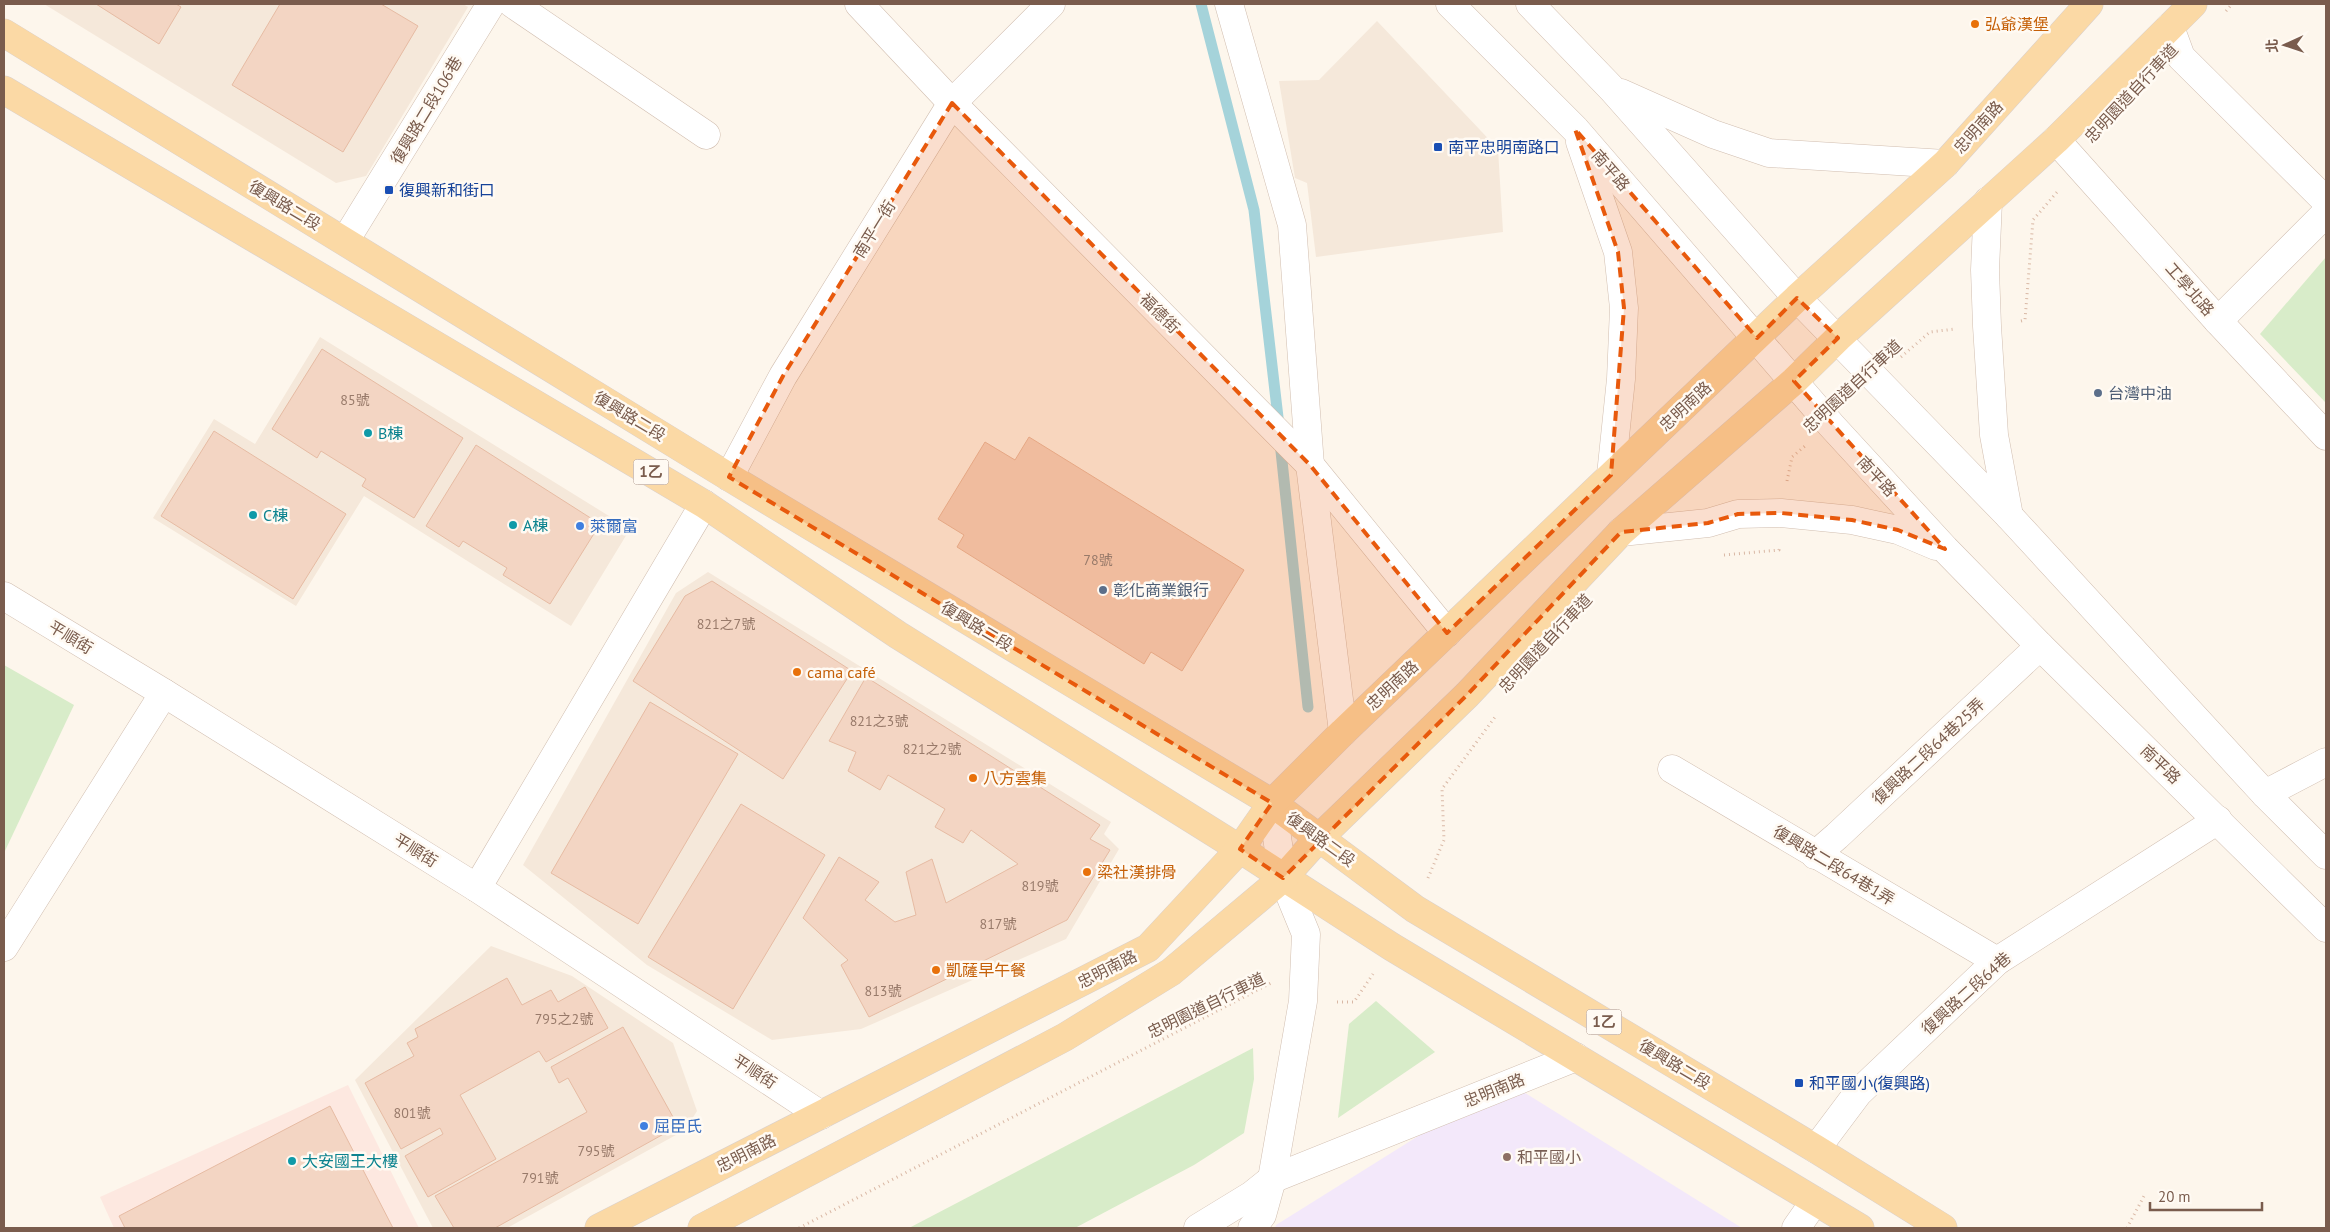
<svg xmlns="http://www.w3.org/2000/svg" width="2330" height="1232" viewBox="0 0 2330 1232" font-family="'PT Sans','Noto Sans TC',sans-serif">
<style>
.residential{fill:#f5e8da}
.commercial{fill:#fde8e0}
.education{fill:#f3e8fa}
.green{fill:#d8ecc9}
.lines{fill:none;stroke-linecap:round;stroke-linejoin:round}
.stream{stroke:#a5d3da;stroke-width:11}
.building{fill:#f3d5c3;stroke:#e6bba3}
.minor-casing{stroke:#d1beb0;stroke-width:29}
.major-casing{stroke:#dad1cd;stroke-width:29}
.path{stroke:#d9b8a5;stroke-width:3;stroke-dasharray:1 4;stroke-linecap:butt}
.minor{stroke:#fff;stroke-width:28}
.major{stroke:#fbd9a5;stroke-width:28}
.marked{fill:#e8590c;fill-opacity:0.2;stroke:#e8590c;stroke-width:4;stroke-dasharray:10 6;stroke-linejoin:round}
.food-dot{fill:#e8710a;stroke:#fffaf3;stroke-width:2}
.transit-dot{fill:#1a4fb4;stroke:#fffaf3;stroke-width:2}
.service-dot{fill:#5c6f8a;stroke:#fffaf3;stroke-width:2}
.culture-dot{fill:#0f9aa8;stroke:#fffaf3;stroke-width:2}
.shop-dot{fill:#3f7fe0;stroke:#fffaf3;stroke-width:2}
.education-dot{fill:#8d6e63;stroke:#fffaf3;stroke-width:2}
.labels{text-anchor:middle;stroke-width:5;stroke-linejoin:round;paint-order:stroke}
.number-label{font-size:14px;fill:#987a6a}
.shield{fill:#fffaf3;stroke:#a28b7f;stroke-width:1}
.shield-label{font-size:15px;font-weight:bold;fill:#7a5c4d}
.food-label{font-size:16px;fill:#c56008;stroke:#fffaf3;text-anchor:start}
.street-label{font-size:16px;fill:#7a5c4d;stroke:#fffaf3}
.transit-label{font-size:16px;fill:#164399;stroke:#fffaf3;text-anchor:start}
.service-label{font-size:16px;fill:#4e5e75;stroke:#fffaf3;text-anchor:start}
.culture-label{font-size:16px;fill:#0d838f;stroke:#fffaf3;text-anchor:start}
.shop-label{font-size:16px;fill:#366cbe;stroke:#fffaf3;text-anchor:start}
.education-label{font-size:16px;fill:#785e54;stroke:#fffaf3;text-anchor:start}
</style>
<rect width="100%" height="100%" fill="#fdf6ec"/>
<g class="residential">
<polygon points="44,4 463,4 468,7 366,176 336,183"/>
<polygon points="1377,21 1498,149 1503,232 1316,257 1307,183 1295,178 1279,81 1319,80"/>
<polygon points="320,337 630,529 571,626 364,496 296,606 153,518 214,419 255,444"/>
<polygon points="708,572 1111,822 1104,834 1119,849 1066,939 861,1029 772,1040 647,965 523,865 676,593"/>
<polygon points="491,946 572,976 673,1043 697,1111 685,1130 507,1228 433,1228 355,1080"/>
</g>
<polygon class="commercial" points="348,1085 419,1228 114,1228 100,1197"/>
<polygon class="education" points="1514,1086 1742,1228 1275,1228 1276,1225 1495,1088"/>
<g class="green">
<polygon points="2326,257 2326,403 2260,334"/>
<polygon points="4,665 74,705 4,853"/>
<polygon points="1376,1001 1435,1052 1338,1118 1349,1024"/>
<polygon points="1253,1048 1254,1079 1244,1133 1194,1165 1075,1228 909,1228"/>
</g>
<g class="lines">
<g class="stream">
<polyline points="1201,4 1254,210 1279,426"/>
<polyline points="1280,442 1308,707"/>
</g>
</g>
<g class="building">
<polygon points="96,4 176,4 181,7 159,44"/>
<polygon points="280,4 381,4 418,26 343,152 232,85"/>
<polygon points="322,349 463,438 414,518 362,486 366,479 321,451 317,458 272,429"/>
<polygon points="214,431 346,514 293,599 161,516"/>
<polygon points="1029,437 1244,570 1182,671 1151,652 1144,664 957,547 964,535 938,519 985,442 1015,460"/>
<polygon points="476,445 600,524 550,604 503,575 507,568 463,541 459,547 426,526"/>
<polygon points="712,581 852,671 783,779 633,681 685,596"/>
<polygon points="866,677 1100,825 1090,839 1110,850 1067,920 869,1017 841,965 848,960 803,918 839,857 879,882 865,900 895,922 916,915 906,872 932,859 946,903 1018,864 971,830 963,843 935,827 945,809 888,775 880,790 848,771 856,752 829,741"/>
<polygon points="650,702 738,754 638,924 551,873"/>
<polygon points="741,804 825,855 733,1009 648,957"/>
<polygon points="507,978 522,1005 551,990 558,1002 585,987 608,1028 546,1062 539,1051 460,1095 496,1159 428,1197 405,1156 443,1134 440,1128 401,1149 365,1083 414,1056 407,1043 418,1037 415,1029"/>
<polygon points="623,1027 678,1126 495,1228 454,1228 435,1196 587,1112 568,1078 559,1083 551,1067"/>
<polygon points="330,1106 393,1228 125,1228 119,1216"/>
</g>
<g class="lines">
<g class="minor-casing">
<g id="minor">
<polyline points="513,4 706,135"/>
<polyline points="859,4 952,103 1310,465 1447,633"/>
<polyline points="1229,4 1292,225 1310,465 1343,732"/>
<polyline points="1450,4 1575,129 1831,425 1945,549 2040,646 2326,928"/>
<polyline points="1530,4 1612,89 1797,298 2009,516 2265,794 2326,855"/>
<polyline points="2170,27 2181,57 2326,201"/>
<polyline points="1621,93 1713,134 1769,153 1945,164"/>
<polyline points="2056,140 2218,321 2326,436"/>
<polyline points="1580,142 1618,252 1624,308 1621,379 1611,475"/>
<polyline points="1988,201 1985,270 1987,326 1994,435 2009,516"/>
<polyline points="345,241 491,4"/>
<polyline points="2218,321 2326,213"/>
<polyline points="729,477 783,376 952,103 1051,4"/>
<polyline points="1621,532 1708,523 1738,514 1781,513 1852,520 1898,530 1936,546"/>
<polyline points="4,596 164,693 477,888 821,1115"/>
<polyline points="1672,769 1997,961"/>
<polyline points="2265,794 2326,762"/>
<polyline points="1815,855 1837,836 2040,646"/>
<polyline points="477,888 704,504"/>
<polyline points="4,947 164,693"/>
<polyline points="1816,1149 1858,1093 1997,961 2218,820"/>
<polyline points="1198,1228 1252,1195 1272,1179 1576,1057"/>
<polyline points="1252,1228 1262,1215 1272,1179 1303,1001 1306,934 1283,878 1272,803"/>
<polyline points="1796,1228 1815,1201"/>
</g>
</g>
<g class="major-casing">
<g id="major">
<polyline points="4,33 729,477 1272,803 1415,909 1816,1149 1943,1228"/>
<polyline points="4,90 704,504 898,635 1240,849 1392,947 1860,1228"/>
<polyline points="599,1228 1148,948 1240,849 1272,803 1343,732 1797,298 1945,164 2089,4"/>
<polyline points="702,1228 1065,1037 1171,972 1283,878 1319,838 1467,695 1621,532 1794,381 1838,338 2056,140 2193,4"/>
</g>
</g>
<g class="path">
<polyline points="2226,11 2232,4"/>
<polyline points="2021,321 2025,320 2033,220 2058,191"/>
<polyline points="1901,357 1930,332 1955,329"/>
<polyline points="1787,481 1792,457 1805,446"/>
<polyline points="1724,555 1779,550 1779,546"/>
<polyline points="1428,878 1444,840 1442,789 1495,717"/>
<polyline points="1337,1002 1354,1002 1373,974"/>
<polyline points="799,1228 1271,983"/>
<polyline points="2127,1228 2144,1196"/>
</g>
<use href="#minor" class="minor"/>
<use href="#major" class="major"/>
</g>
<path class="marked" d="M952 103 1310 465 1447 633 1611 475 1624 308 1618 252 1575 129 1757 338 1797 298 1838 338 1794 381 1945 549 1898 530 1852 520 1781 513 1738 514 1708 523 1621 532 1467 695 1283 878 1240 849 1272 803 729 477 783 376Z"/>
<g class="food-dot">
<circle cx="1975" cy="24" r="5"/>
<circle cx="797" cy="672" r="5"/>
<circle cx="973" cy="778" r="5"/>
<circle cx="1087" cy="872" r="5"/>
<circle cx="936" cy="970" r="5"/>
</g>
<g class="transit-dot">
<rect x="1433" y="142" width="10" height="10" rx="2.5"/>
<rect x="384" y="185" width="10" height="10" rx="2.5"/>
<rect x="1794" y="1078" width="10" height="10" rx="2.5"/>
</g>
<g class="service-dot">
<circle cx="2098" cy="393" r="5"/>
<circle cx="1103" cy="590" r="5"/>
</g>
<g class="culture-dot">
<circle cx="368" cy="433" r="5"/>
<circle cx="253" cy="515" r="5"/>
<circle cx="513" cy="525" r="5"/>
<circle cx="292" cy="1161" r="5"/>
</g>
<g class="shop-dot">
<circle cx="580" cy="526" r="5"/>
<circle cx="644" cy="1126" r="5"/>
</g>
<circle class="education-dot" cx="1507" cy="1157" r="5"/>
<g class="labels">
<g class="number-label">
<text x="355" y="405">85號</text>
<text x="1098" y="565">78號</text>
<text x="726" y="629">821之7號</text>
<text x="879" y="726">821之3號</text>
<text x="932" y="754">821之2號</text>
<text x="1040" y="891">819號</text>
<text x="998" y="929">817號</text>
<text x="883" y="996">813號</text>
<text x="564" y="1024">795之2號</text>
<text x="412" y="1118">801號</text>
<text x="596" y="1156">795號</text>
<text x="540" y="1183">791號</text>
</g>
<g class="shield">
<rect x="633.5" y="459.5" width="35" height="25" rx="4"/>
<rect x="1586.5" y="1009.5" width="35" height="25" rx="4"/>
</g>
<g class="shield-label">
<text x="651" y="477">1乙</text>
<text x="1604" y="1027">1乙</text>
</g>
<g class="food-label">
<text x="1985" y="30">弘爺漢堡</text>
<text x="807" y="678">cama café</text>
<text x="983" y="784">八方雲集</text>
<text x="1097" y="878">梁社漢排骨</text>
<text x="946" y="976">凱薩早午餐</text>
</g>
<g class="street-label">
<text transform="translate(2131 93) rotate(-47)" y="6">忠明園道自行車道</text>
<text transform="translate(426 110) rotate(-59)" y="6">復興路二段106巷</text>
<text transform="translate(1978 127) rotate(-48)" y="6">忠明南路</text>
<text transform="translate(1611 170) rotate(49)" y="6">南平路</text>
<text transform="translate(285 205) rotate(31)" y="6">復興路二段</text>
<text transform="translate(874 229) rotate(-58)" y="6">南平一街</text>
<text transform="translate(2190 289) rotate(49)" y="6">工學北路</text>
<text transform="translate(1160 313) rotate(45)" y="6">福德街</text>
<text transform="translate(1852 386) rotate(-43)" y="6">忠明園道自行車道</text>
<text transform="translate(1685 406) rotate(-43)" y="6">忠明南路</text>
<text transform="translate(630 416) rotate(31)" y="6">復興路二段</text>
<text transform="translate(1877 476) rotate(47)" y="6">南平路</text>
<text transform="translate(977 626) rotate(31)" y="6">復興路二段</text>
<text transform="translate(71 637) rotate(31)" y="6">平順街</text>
<text transform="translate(1545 643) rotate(-47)" y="6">忠明園道自行車道</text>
<text transform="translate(1392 685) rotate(-43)" y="6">忠明南路</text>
<text transform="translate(1928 751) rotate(-43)" y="6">復興路二段64巷25弄</text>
<text transform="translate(2161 764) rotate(44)" y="6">南平路</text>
<text transform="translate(1321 839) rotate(36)" y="6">復興路二段</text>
<text transform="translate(416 850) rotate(32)" y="6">平順街</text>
<text transform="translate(1834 865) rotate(31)" y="6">復興路二段64巷1弄</text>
<text transform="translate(1107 969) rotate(-27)" y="6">忠明南路</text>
<text transform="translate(1966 993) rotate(-42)" y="6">復興路二段64巷</text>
<text transform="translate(1206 1005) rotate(-26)" y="6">忠明園道自行車道</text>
<text transform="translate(1675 1064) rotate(31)" y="6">復興路二段</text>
<text transform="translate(755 1071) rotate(33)" y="6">平順街</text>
<text transform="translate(1494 1090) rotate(-22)" y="6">忠明南路</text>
<text transform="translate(746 1153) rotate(-27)" y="6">忠明南路</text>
</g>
<g class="transit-label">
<text x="1448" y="153">南平忠明南路口</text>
<text x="399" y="196">復興新和街口</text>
<text x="1809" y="1089">和平國小(復興路)</text>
</g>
<g class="service-label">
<text x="2108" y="399">台灣中油</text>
<text x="1113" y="596">彰化商業銀行</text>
</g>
<g class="culture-label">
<text x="378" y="439">B棟</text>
<text x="263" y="521">C棟</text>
<text x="523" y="531">A棟</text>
<text x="302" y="1167">大安國王大樓</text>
</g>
<g class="shop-label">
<text x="590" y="532">萊爾富</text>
<text x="654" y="1132">屈臣氏</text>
</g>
<g class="education-label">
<text x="1517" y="1163">和平國小</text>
</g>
</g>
<rect width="2330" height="1232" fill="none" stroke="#7a5c4d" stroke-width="10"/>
<g transform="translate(2285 45) rotate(267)" stroke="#fffaf3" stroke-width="4" paint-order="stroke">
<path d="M0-4L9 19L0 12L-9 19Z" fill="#7a5c4d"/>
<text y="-8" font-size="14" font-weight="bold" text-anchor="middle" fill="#7a5c4d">北</text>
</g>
<path d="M2150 1202v8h112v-8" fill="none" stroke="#7a5c4d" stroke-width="2.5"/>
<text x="2158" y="1202" font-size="15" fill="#7a5c4d" stroke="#fffaf3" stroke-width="4" paint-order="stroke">20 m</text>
</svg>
